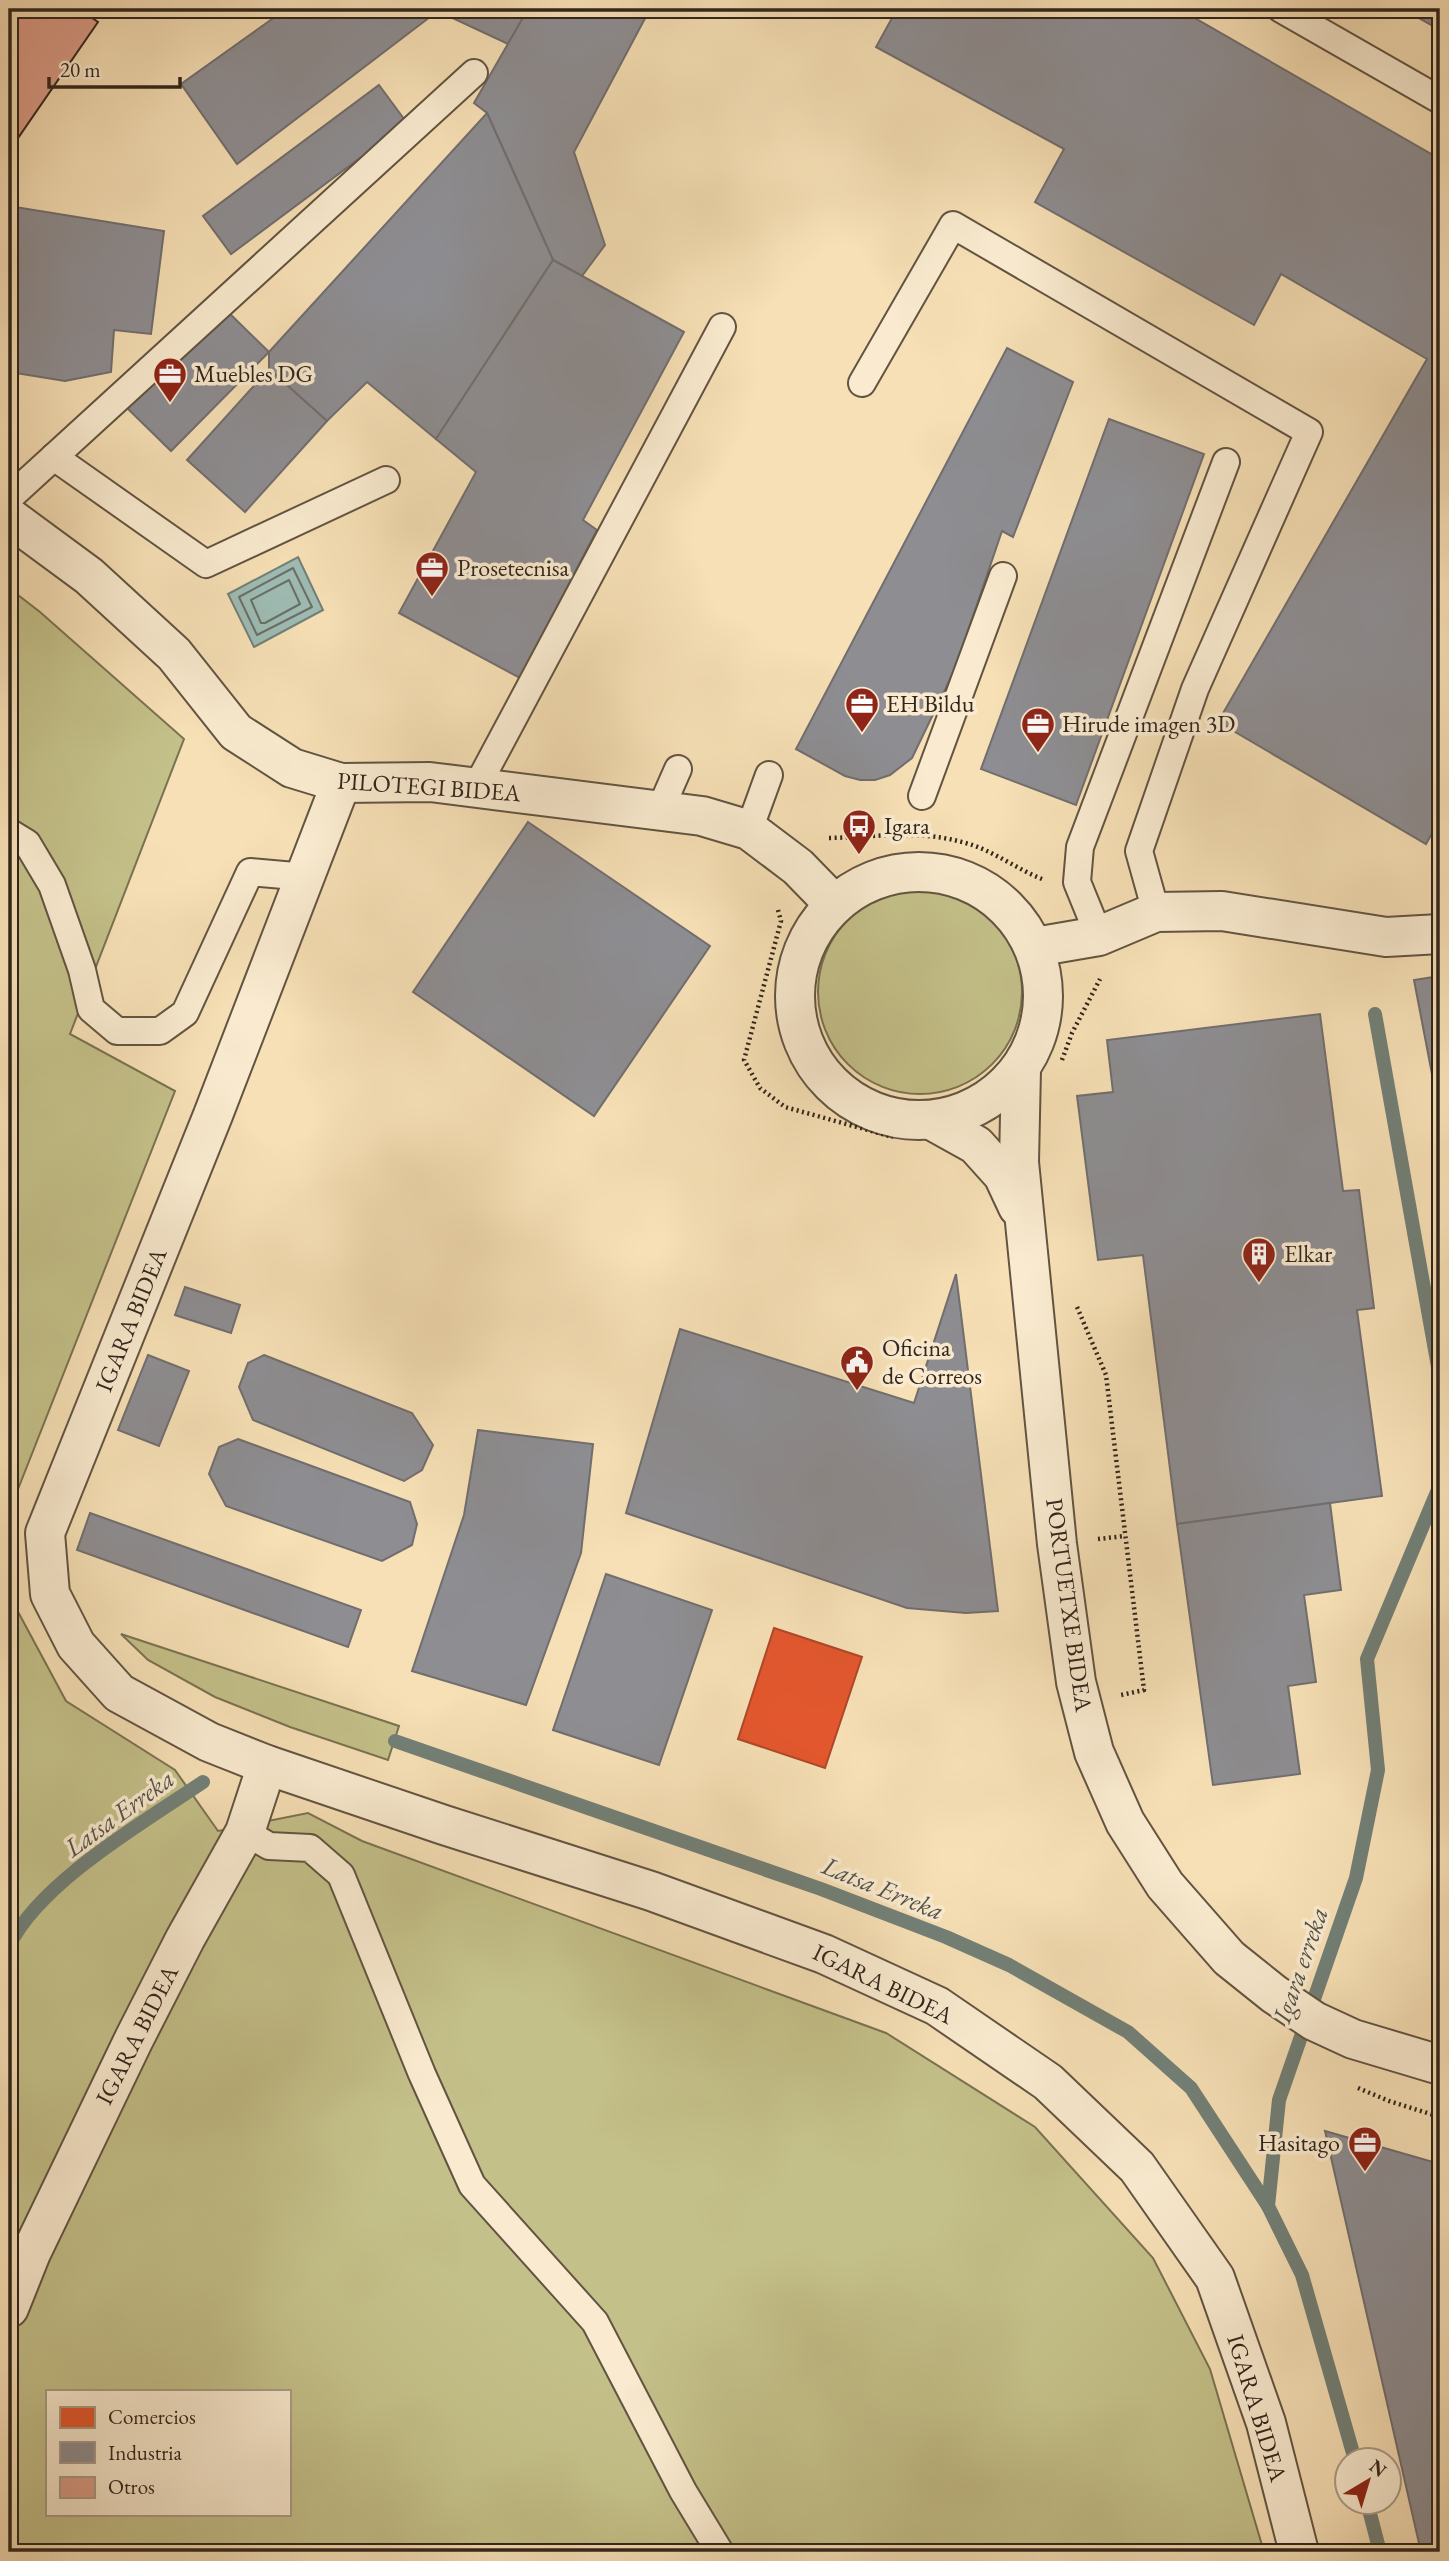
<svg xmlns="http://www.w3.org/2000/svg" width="1449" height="2561" viewBox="0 0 1449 2561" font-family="'EB Garamond',serif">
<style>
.green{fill:#c4c089;stroke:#7a7252;stroke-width:2;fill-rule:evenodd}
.water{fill:#9ebcb4;stroke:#728077;stroke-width:2}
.shops{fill:#e4572e;stroke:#ae4829;stroke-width:2}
.industry{fill:#8d8d92;stroke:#716e6f;stroke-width:2}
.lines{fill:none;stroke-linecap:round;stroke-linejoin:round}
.shore{stroke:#687068;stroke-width:2}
.stream{stroke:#728077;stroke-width:14}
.building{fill:#dd9d89;stroke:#31251c;stroke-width:2}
.service-casing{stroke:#625442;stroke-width:30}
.minor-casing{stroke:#625442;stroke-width:42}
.path{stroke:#31251c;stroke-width:4.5;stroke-dasharray:2 3.5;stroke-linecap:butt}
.service{stroke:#faebd0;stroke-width:26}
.minor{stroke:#faebd0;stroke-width:38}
.labels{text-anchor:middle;stroke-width:7;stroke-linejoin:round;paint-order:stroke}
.poi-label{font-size:24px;fill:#31251c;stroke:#faebd0;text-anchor:start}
.street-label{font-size:24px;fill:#31251c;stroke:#faebd0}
.water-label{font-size:26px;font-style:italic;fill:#52524a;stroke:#faebd0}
</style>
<rect width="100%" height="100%" fill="#f7e0b6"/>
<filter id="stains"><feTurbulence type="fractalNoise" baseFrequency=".00286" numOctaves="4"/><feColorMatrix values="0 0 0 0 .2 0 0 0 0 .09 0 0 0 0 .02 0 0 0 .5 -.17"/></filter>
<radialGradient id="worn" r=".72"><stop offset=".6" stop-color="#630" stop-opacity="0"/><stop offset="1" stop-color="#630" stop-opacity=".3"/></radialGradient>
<g class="green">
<polygon points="9,588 40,612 184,739 70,1034 175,1091 9,1512"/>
<circle cx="920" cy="992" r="102"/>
<path d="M9 1595 66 1701 175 1770 218 1831 308 1813 362 1841 886 2033 1035 2127 1153 2258 1210 2369 1264 2552H9ZM47 2391H289V2514H47Z"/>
<polygon points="121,1634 399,1726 388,1760 290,1727 215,1697 148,1660"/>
</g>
<polygon class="water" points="298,557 323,610 254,647 228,594"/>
<polygon class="shops" points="774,1628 862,1657 825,1768 738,1739"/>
<g class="industry">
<polygon points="286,9 429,9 434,14 237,164 181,84"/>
<polygon points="449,9 528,9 508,44 446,15"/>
<polygon points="528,9 650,9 574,152 605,245 582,276 553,260 487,113 474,103"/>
<polygon points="897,9 1179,9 1440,159 1440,819 1426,844 1218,722 1427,359 1281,274 1254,325 1035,202 1064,149 876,47"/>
<polygon points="1403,9 1440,9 1440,30"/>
<polygon points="379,85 407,123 231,254 203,216"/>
<polygon points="487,113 553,260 436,439 367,382 327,421 269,369 269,352"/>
<polygon points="9,206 164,231 151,334 114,330 111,372 65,381 9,372"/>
<polygon points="553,260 684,332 583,520 597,530 520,678 399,613 476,472 436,439"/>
<polygon points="224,308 269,352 171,451 126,407"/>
<polygon points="1007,348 1073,382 1013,537 1002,531 955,669 912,758 890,775 875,780 860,780 845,776 796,749"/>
<polygon points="269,369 327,421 245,512 187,460"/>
<polygon points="1109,419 1204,454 1076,805 981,769"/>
<polygon points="528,822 710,946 594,1116 413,992"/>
<polygon points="1440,976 1440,1116 1414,980"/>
<polygon points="1320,1014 1343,1191 1359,1190 1374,1308 1357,1310 1382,1496 1177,1524 1143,1255 1098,1260 1077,1096 1113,1092 1107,1040"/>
<polygon points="956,1274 998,1611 966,1613 907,1608 626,1513 680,1329 914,1403"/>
<polygon points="185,1287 240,1305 231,1333 175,1315"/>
<polygon points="148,1355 189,1371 159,1446 118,1430"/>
<polygon points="264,1355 412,1413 433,1445 422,1470 404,1481 253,1420 239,1387 248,1363"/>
<polygon points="478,1430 593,1444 581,1553 526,1705 412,1671 464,1515"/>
<polygon points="238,1439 410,1502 417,1524 412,1545 382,1561 226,1506 209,1474 219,1447"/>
<polygon points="1330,1503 1341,1590 1304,1595 1316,1682 1288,1686 1300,1774 1213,1785 1177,1524"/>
<polygon points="90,1513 361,1610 348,1647 77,1550"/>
<polygon points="606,1574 712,1610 659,1765 553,1730"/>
<polygon points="1325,2131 1440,2164 1440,2552 1421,2552"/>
</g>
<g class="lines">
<g class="shore">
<polygon points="293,568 312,607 257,635 239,597"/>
<polygon points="289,580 300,604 265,623 261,623 251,600"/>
</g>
<g class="stream">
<polyline points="1375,1014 1440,1378"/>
<polyline points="395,1741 821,1889 946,1937 1009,1965 1128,2032 1191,2088 1268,2206 1302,2275 1355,2460"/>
<path d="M9 1946C40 1882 144 1822 203 1782"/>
<polyline points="1268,2206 1279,2100 1356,1878 1378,1770 1367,1659 1440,1485"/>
<polyline points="1367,2502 1380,2552"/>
</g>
</g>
<polygon class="building" points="9,9 79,9 98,22 18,138 9,132"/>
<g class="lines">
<g class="service-casing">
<g id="service">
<polyline points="1281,9 1440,100"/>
<polyline points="862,383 953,225 1309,432 1195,689 1139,851 1156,912"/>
<polyline points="54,457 206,564 386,480"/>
<polyline points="9,498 474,73"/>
<polyline points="476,788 722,327"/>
<polyline points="922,796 1003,576"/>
<polyline points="660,810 678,769"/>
<polyline points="749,830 769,775"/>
<polyline points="9,832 27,843 52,885 82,970 91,1009 117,1031 160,1031 185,1013 250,872 306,877"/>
<polyline points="1099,936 1077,882 1080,847 1226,462"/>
<polyline points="245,1832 269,1846 310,1848 341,1875 422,2074 472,2185 595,2322 683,2491 720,2552"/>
</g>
</g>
<g class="minor-casing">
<g id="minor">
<polyline points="9,517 89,576 174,654 236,732 292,768 341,783 430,782 702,816 749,830 798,867 834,904"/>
<polyline points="341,783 213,1115 45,1533 50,1594 76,1645 119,1693 209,1742 267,1765 444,1825 651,1891 824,1954 937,2006 1048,2082 1137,2167 1215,2278 1266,2423 1299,2552"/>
<circle cx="919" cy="996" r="124"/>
<polyline points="1035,947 1099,936 1156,912 1222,911 1386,937 1440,934"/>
<polyline points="1021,1069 1019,1162 1057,1544 1076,1682 1094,1752 1125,1822 1165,1885 1229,1958 1274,1994 1314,2021 1353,2039 1440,2065"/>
<polyline points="931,1120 976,1145 1003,1175 1018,1207"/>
<polyline points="9,2308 31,2253 134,2039 185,1939 245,1832 267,1765"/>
</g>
</g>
<g class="path">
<path d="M829 838C878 837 920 829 969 844 993 851 1017 869 1042 879"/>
<polyline points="778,910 781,921 744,1060 760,1088 785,1107 893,1137"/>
<polyline points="1062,1060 1072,1033 1100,979"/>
<polyline points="1077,1307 1106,1375 1144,1690 1121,1695"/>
<polyline points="1098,1539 1125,1536"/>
<polyline points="1358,2088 1389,2101 1440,2117"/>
</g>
<use href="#service" class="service"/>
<use href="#minor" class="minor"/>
</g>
<defs>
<g id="office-pin" transform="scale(1.75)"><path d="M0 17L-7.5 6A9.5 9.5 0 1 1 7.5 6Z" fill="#8f2418" stroke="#faebd0"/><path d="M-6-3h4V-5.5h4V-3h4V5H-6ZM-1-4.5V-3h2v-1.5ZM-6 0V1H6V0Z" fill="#fff"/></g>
<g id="bus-pin" transform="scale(1.75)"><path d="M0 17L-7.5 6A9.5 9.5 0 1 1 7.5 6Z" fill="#8f2418" stroke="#faebd0"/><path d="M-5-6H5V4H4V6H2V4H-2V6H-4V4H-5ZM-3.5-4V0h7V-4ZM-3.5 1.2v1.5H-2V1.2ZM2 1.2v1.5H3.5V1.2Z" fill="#fff"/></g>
<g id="building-pin" transform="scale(1.75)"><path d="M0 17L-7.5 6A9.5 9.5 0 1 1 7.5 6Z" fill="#8f2418" stroke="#faebd0"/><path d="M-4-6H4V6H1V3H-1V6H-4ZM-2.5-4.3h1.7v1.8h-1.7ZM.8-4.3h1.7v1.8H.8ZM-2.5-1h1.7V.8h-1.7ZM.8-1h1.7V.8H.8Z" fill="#fff"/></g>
<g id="civic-pin" transform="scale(1.75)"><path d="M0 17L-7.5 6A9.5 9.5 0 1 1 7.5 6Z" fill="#8f2418" stroke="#faebd0"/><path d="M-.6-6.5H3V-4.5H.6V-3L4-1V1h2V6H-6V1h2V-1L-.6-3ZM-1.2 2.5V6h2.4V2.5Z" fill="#fff"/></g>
</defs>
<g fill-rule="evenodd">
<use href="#office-pin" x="170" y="374"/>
<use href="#office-pin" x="432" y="568"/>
<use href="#office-pin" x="862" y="704"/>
<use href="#office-pin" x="1038" y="724"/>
<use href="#bus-pin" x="859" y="826"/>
<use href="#building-pin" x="1259" y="1254"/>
<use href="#civic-pin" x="857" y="1362"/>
<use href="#office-pin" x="1365" y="2143"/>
</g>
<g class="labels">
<g class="poi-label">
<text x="194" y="382">Muebles DG</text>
<text x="457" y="576">Prosetecnisa</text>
<text x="886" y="712">EH Bildu</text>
<text x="1062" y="732">Hirude imagen 3D</text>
<text x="884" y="834">Igara</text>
<text x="1284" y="1262">Elkar</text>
<text x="882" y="1356">Oficina<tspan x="882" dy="28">de Correos</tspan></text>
<text x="1340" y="2151" text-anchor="end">Hasitago</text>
</g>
<g class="street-label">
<text transform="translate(429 787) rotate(4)" y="8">PILOTEGI BIDEA</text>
<text transform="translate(131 1320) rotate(-68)" y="8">IGARA BIDEA</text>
<text transform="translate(1069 1605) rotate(82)" y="8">PORTUETXE BIDEA</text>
<text transform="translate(883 1984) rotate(26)" y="8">IGARA BIDEA</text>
<text transform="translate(137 2035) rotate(-63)" y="8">IGARA BIDEA</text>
<text transform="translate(1257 2408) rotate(73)" y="8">IGARA BIDEA</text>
</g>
<g class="water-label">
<text transform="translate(119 1813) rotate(-36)" y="9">Latsa Erreka</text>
<text transform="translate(883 1888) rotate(22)" y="9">Latsa Erreka</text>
<text transform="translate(1300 1965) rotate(-71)" y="9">Igara erreka</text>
</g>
</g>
<rect width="1449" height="2561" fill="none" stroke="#f7e0b6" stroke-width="35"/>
<rect x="10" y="10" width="1428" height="2540" fill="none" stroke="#31251c" stroke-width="3.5"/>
<rect x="18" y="18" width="1414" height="2526" fill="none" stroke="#31251c" stroke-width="2"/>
<rect x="46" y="2390" width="245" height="126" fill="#faebd0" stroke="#aa9c88" stroke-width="2"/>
<rect x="60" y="2407" width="35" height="21" fill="#e4572e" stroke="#aa9c88" stroke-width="2"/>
<text x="108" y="2424" font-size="21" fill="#31251c">Comercios</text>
<rect x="60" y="2442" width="35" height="21" fill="#8d8d92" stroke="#aa9c88" stroke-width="2"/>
<text x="108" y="2460" font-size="21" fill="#31251c">Industria</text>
<rect x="60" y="2477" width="35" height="21" fill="#dd9d89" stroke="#aa9c88" stroke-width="2"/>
<text x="108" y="2494" font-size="21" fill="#31251c">Otros</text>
<g transform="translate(1368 2481) rotate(38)"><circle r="33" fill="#faebd0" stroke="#aa9c88" stroke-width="2"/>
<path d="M0-5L12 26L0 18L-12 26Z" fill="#8f2418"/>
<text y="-10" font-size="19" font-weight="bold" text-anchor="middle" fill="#31251c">N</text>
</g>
<path d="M49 77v10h131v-10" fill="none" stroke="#31251c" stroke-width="3.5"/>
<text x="60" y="77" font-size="21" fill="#31251c" stroke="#faebd0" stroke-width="5" paint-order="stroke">20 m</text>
<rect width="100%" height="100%" filter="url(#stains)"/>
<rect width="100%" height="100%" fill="url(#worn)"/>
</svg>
